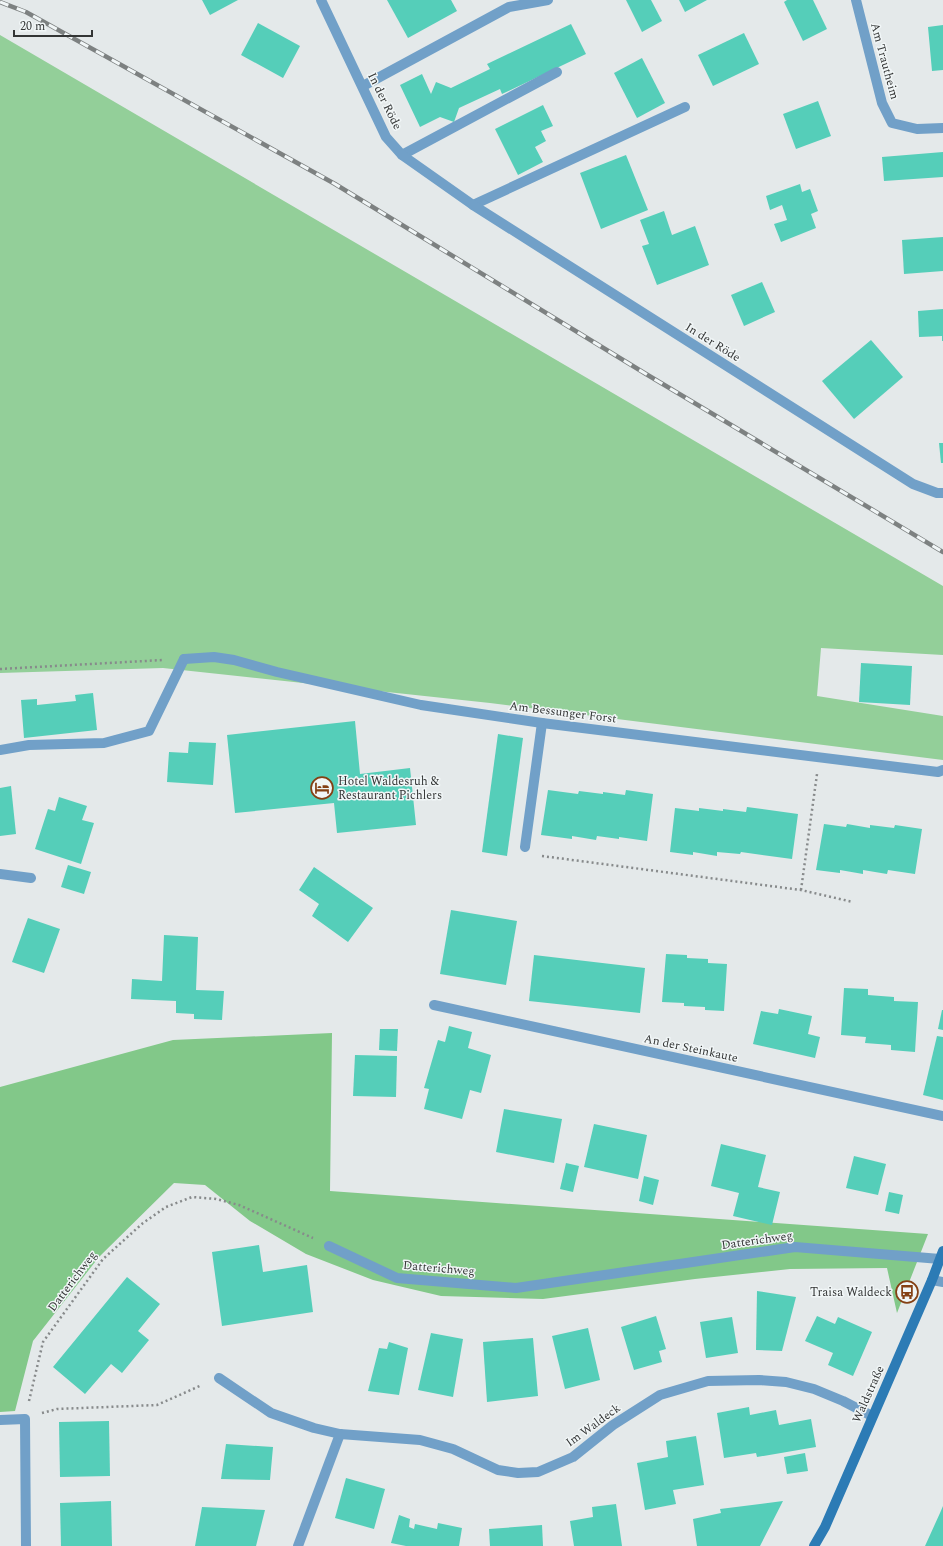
<svg xmlns="http://www.w3.org/2000/svg" width="943" height="1546" viewBox="0 0 943 1546" font-family="Spectral,serif">
<style>
.green{fill:#93cf99}
.forest{fill:#82c889}
.building{fill:#55ceb9}
.lines{fill:none;stroke-linecap:round;stroke-linejoin:round}
.path{stroke:#878a8b;stroke-width:2.5;stroke-dasharray:2 3;stroke-linecap:butt}
.lane{stroke:#71a0c8;stroke-width:10}
.street{stroke:#71a0c8;stroke-width:10}
.secondary{stroke:#2c7bb5;stroke-width:10}
.rail-casing{stroke:#7d8181;stroke-width:4.5}
.rail{stroke:#f1f6f7;stroke-width:3;stroke-dasharray:9;stroke-linecap:butt}
.labels{text-anchor:middle;stroke-width:3;stroke-linejoin:round;paint-order:stroke}
.street-label{font-size:12px;fill:#333535;stroke:#f1f6f7}
.poi-label{font-size:12px;fill:#333535;stroke:#f1f6f7;text-anchor:start}
</style>
<rect width="100%" height="100%" fill="#e4e9ea"/>
<polygon class="green" points="0,35 943,586 943,655 821,648 817,696 943,716 943,760 490,703 163,668 0,673"/>
<polygon class="forest" points="332,1033 330,1191 928,1234 897,1313 887,1268 790,1269 695,1279 543,1299 441,1296 373,1280 306,1254 250,1221 205,1185 174,1183 99,1257 33,1341 15,1411 0,1412 0,1087 173,1040"/>
<g class="building">
<polygon points="202,0 238,0 210,15"/>
<polygon points="387,0 451,0 457,11 408,38"/>
<polygon points="626,0 651,0 662,21 642,32"/>
<polygon points="679,0 707,0 685,12"/>
<polygon points="787,0 813,0 827,29 803,41 784,2"/>
<polygon points="258,23 300,46 283,78 241,55"/>
<polygon points="571,24 586,54 502,94 500,89 459,108 454,122 440,117 420,127 400,85 422,74 431,94 436,82 451,88 490,69 487,64"/>
<polygon points="943,25 943,70 932,71 928,27"/>
<polygon points="744,33 759,64 713,86 698,55"/>
<polygon points="642,58 665,103 637,118 614,73"/>
<polygon points="818,101 831,136 796,149 783,114"/>
<polygon points="543,105 553,126 541,131 546,141 535,147 543,162 518,175 495,129"/>
<polygon points="943,152 943,177 884,181 882,157"/>
<polygon points="626,155 648,210 601,229 580,173"/>
<polygon points="800,184 802,192 810,189 818,211 811,214 816,228 781,242 774,224 787,220 782,205 770,210 766,196"/>
<polygon points="664,211 672,235 695,226 709,265 657,285 642,246 649,244 640,220"/>
<polygon points="943,237 943,271 904,274 902,240"/>
<polygon points="762,282 775,312 744,326 731,295"/>
<polygon points="943,309 943,341 942,341 942,336 919,337 918,311"/>
<polygon points="871,340 903,377 854,419 822,381"/>
<polygon points="939,443 943,443 943,463 941,463"/>
<polygon points="861,663 912,666 910,705 859,702"/>
<polygon points="93,693 97,730 24,738 21,700 37,699 37,705 76,701 75,695"/>
<polygon points="355,721 360,774 410,768 416,825 337,833 334,803 235,813 227,735"/>
<polygon points="498,734 523,738 507,856 482,852"/>
<polygon points="189,742 216,743 213,785 167,782 169,752 188,753"/>
<polygon points="11,786 16,834 0,836 0,788"/>
<polygon points="548,790 578,794 579,791 603,794 603,792 625,795 626,790 653,794 647,841 619,837 619,839 597,836 596,840 572,836 572,839 541,835"/>
<polygon points="59,797 87,806 82,820 94,823 81,864 35,849 48,809 55,811"/>
<polygon points="747,807 798,814 792,859 741,852 740,854 717,852 717,856 693,852 693,855 670,852 675,808 699,811 699,808 723,811 723,809 746,812"/>
<polygon points="824,824 846,827 847,824 870,828 870,825 894,828 895,825 922,829 915,874 888,870 887,874 863,870 863,874 840,870 840,873 816,870"/>
<polygon points="68,865 91,872 84,894 61,887"/>
<polygon points="314,867 373,908 348,942 312,916 319,904 299,890"/>
<polygon points="451,910 517,921 506,985 440,974"/>
<polygon points="28,918 60,929 44,973 12,962"/>
<polygon points="164,935 198,937 196,990 224,991 222,1020 194,1019 194,1014 176,1013 176,1001 131,999 132,979 162,981"/>
<polygon points="666,954 687,955 687,958 708,959 708,963 727,964 724,1011 705,1010 705,1007 684,1006 684,1003 662,1002"/>
<polygon points="534,955 645,968 640,1013 529,1001"/>
<polygon points="844,988 868,989 868,995 894,997 894,1001 918,1002 915,1052 891,1050 891,1045 865,1043 866,1037 841,1035"/>
<polygon points="779,1009 812,1016 808,1034 820,1037 815,1058 753,1044 761,1011 778,1014"/>
<polygon points="942,1010 943,1010 943,1030 938,1029"/>
<polygon points="449,1026 472,1032 468,1048 491,1055 481,1093 470,1090 462,1119 424,1109 429,1089 424,1088 438,1040 445,1042"/>
<polygon points="380,1029 398,1029 397,1051 379,1050"/>
<polygon points="937,1036 943,1037 943,1100 923,1095"/>
<polygon points="355,1055 397,1056 396,1097 353,1096"/>
<polygon points="504,1109 562,1119 554,1163 496,1152"/>
<polygon points="594,1124 647,1135 638,1179 584,1167"/>
<polygon points="721,1144 766,1155 758,1187 780,1192 772,1225 733,1216 739,1193 711,1186"/>
<polygon points="854,1156 886,1164 878,1195 846,1188"/>
<polygon points="566,1163 579,1166 573,1192 560,1189"/>
<polygon points="644,1176 659,1180 653,1205 639,1201"/>
<polygon points="889,1192 903,1195 899,1214 885,1211"/>
<polygon points="259,1245 263,1272 307,1265 313,1312 222,1326 212,1252"/>
<polygon points="127,1277 160,1304 138,1331 149,1340 122,1373 111,1364 85,1394 53,1367"/>
<polygon points="757,1291 796,1297 782,1351 756,1350"/>
<polygon points="656,1316 666,1349 659,1351 662,1362 634,1370 621,1327"/>
<polygon points="817,1316 835,1324 838,1317 872,1332 853,1376 828,1365 833,1353 805,1341"/>
<polygon points="732,1317 738,1353 706,1358 700,1322"/>
<polygon points="588,1328 600,1380 565,1389 552,1336"/>
<polygon points="431,1333 463,1339 453,1397 418,1390"/>
<polygon points="533,1338 538,1396 487,1402 483,1342"/>
<polygon points="389,1342 408,1348 399,1395 368,1391 379,1348 387,1349"/>
<polygon points="749,1407 750,1415 776,1410 779,1425 811,1419 816,1447 757,1457 756,1453 724,1458 717,1413"/>
<polygon points="109,1421 110,1476 60,1477 59,1422"/>
<polygon points="696,1436 704,1485 673,1490 676,1504 645,1510 637,1463 668,1457 666,1441"/>
<polygon points="226,1444 273,1447 270,1480 221,1479"/>
<polygon points="805,1453 808,1471 787,1474 784,1457"/>
<polygon points="346,1478 385,1489 374,1529 335,1518"/>
<polygon points="111,1501 112,1546 61,1546 60,1503"/>
<polygon points="783,1501 760,1546 697,1546 693,1519 721,1513 720,1509"/>
<polygon points="616,1504 622,1546 574,1546 570,1521 593,1517 592,1507"/>
<polygon points="943,1506 943,1546 925,1546 940,1513"/>
<polygon points="202,1507 265,1510 256,1546 195,1546"/>
<polygon points="399,1515 410,1519 409,1527 414,1529 415,1524 437,1529 438,1523 462,1528 459,1546 406,1546 391,1543"/>
<polygon points="542,1525 543,1546 490,1546 489,1529"/>
</g>
<g class="lines">
<g class="path">
<polyline points="0,669 163,660"/>
<polyline points="542,856 801,890 853,902"/>
<polyline points="801,890 817,774"/>
<polyline points="29,1401 43,1342 103,1259 143,1223 166,1207 192,1197 216,1199 239,1205 313,1238"/>
<polyline points="42,1413 57,1409 157,1405 202,1385"/>
</g>
<g class="lane">
<polyline points="363,86 509,7 548,0"/>
<polyline points="402,155 557,72"/>
<polyline points="473,205 685,107"/>
<polyline points="0,750 29,745 104,743 149,731 184,659"/>
<polyline points="525,847 542,723"/>
<polyline points="329,1246 397,1278 516,1288 795,1247 940,1259"/>
<polyline points="932,1280 943,1282"/>
<polyline points="298,1546 340,1434"/>
</g>
<g class="street">
<polyline points="321,0 386,137 402,155 473,205 913,484 937,493 943,493"/>
<polyline points="856,0 882,103 892,123 917,129 943,128"/>
<polyline points="184,659 214,657 234,660 277,672 421,705 542,723 938,772 943,770"/>
<polyline points="0,874 31,878"/>
<polyline points="434,1005 943,1116"/>
<polyline points="219,1378 271,1413 314,1428 340,1434 420,1440 453,1449 498,1470 518,1473 538,1472 573,1457 613,1425 660,1395 708,1381 759,1380 786,1382 814,1389 843,1401 872,1416"/>
<polyline points="0,1420 25,1419 26,1546"/>
</g>
<polyline class="secondary" points="814,1546 825,1527 932,1280 943,1251"/>
<g class="rail-casing">
<polyline id="rail" points="0,2 26,12 335,184 646,374 943,552"/>
</g>
<use href="#rail" class="rail"/>
</g>
<defs>
<g id="hotel-ring" transform="scale(1.15)"><circle r="9.5" fill="#f1f6f7" stroke="#844014" stroke-width="1.5"/><path d="M-6-4.5h1.5V1H6V5H4.5V3h-9V5H-6ZM-4 0a1.8 1.8 0 1 1 3.6 0ZM.5 0V-2.5h3Q6-2.5 6 0Z" fill="#844014"/></g>
<g id="bus-ring" transform="scale(1.15)"><circle r="9.5" fill="#f1f6f7" stroke="#844014" stroke-width="1.5"/><path d="M-5-6H5V4H4V6H2V4H-2V6H-4V4H-5ZM-3.5-4V0h7V-4ZM-3.5 1.2v1.5H-2V1.2ZM2 1.2v1.5H3.5V1.2Z" fill="#844014"/></g>
</defs>
<g fill-rule="evenodd">
<use href="#hotel-ring" x="322" y="788"/>
<use href="#bus-ring" x="907" y="1292"/>
</g>
<g class="labels">
<g class="street-label">
<text transform="translate(885 61) rotate(75)" y="4">Am Trautheim</text>
<text transform="translate(385 101) rotate(64)" y="4">In der Röde</text>
<text transform="translate(713 342) rotate(32)" y="4">In der Röde</text>
<text transform="translate(563 712) rotate(7)" y="4">Am Bessunger Forst</text>
<text transform="translate(691 1048) rotate(12)" y="4">An der Steinkaute</text>
<text transform="translate(757 1240) rotate(-8)" y="4">Datterichweg</text>
<text transform="translate(439 1268) rotate(5)" y="4">Datterichweg</text>
<text transform="translate(72 1281) rotate(-53)" y="4">Datterichweg</text>
<text transform="translate(868 1394) rotate(-66)" y="4">Waldstraße</text>
<text transform="translate(593 1425) rotate(-36)" y="4">Im Waldeck</text>
</g>
<g class="poi-label">
<text x="338" y="785">Hotel Waldesruh &amp;<tspan x="338" dy="14">Restaurant Pichlers</tspan></text>
<text x="892" y="1296" text-anchor="end">Traisa Waldeck</text>
</g>
</g>
<path d="M14 30v6h78v-6" fill="none" stroke="#333535" stroke-width="2"/>
<text x="20" y="30" font-size="12" fill="#333535" stroke="#f1f6f7" stroke-width="3" paint-order="stroke">20 m</text>
</svg>
